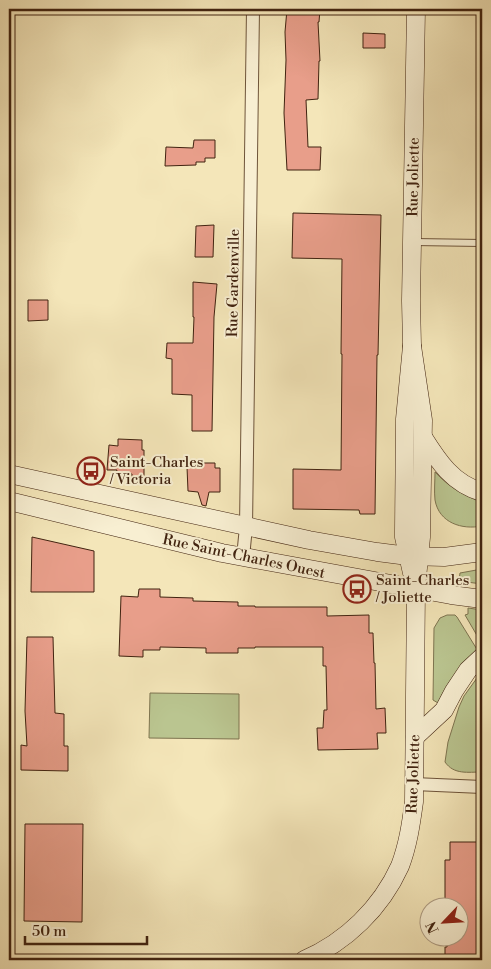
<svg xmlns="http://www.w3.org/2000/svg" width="491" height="969" viewBox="0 0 491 969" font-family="'Libre Bodoni',serif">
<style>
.green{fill:#bac590;stroke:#7e7450}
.building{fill:#e89e8a;stroke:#412310}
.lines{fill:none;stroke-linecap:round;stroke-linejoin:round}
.lane-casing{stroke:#6e543a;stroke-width:8}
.street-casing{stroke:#6e543a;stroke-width:14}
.secondary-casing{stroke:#412310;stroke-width:19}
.lane{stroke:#f8efd2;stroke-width:6}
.street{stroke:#f8efd2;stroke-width:12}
.secondary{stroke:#f8efd2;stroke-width:18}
.labels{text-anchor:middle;stroke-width:4;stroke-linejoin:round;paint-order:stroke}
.street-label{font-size:15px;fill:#412310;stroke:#f8efd2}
.poi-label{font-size:15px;fill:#412310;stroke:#f8efd2;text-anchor:start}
</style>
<rect width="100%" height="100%" fill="#f4e6b9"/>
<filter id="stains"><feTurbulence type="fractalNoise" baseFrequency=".004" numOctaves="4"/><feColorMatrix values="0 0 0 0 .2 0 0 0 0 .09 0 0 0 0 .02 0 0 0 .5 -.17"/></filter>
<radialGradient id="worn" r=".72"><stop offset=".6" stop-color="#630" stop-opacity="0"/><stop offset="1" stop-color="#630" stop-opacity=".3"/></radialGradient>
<g class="green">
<path d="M435 472C448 486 463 496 482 502V526C462 530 439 523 435 500 434 491 435 481 435 472Z"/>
<polygon points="482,569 482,584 459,581 460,573"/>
<polygon points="468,608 482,610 482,644 465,615 468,614"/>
<path d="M447 615H455L457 617 478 651C459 667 448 681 438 703L433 700 434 628 440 618Z"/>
<path d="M482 671V772C468 772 454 775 445 762L448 742 459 707 464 696Z"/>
<polygon points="150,693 239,694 239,739 149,738"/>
</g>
<g class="building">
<polygon points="287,9 320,9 319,22 318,22 320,61 319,61 318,99 306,100 308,147 321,147 320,170 287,170 284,113 286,60 285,32"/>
<polygon points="363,33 385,34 385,48 363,48"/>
<polygon points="194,140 215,140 215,158 205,158 205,162 196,162 196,165 165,166 166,147 193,148"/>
<polygon points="293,213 381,215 378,355 377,355 375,514 360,514 359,510 293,509 293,469 341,470 342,354 341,354 342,259 292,258"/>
<polygon points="214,225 213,257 195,257 196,226"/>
<polygon points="193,282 217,284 214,317 212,431 192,431 192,395 172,394 172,359 166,358 167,343 193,343 194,317 193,317"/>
<polygon points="28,300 48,300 48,320 28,321"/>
<polygon points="118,439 142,440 142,450 144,450 144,478 132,478 132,474 116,473 117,470 107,470 109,445 118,446"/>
<polygon points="202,463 215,463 215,468 220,468 220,492 209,492 206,506 202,505 198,492 188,491 187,467 202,467"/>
<polygon points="32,537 94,551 94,592 31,592"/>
<polygon points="139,589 160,589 160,597 193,598 193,601 238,602 238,606 255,606 255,607 327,607 327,616 369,615 369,633 373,633 374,663 375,663 376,709 385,708 386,733 377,733 378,749 318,750 317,728 323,728 324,710 327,710 326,666 323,666 323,647 255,647 255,648 238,648 238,653 206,653 206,648 160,647 160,650 143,650 143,657 119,656 121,596 138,597"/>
<polygon points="27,637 53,637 55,713 64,714 64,746 68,746 68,771 21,770 21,745 27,746 25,711"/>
<polygon points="25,824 83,824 82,922 24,921"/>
<polygon points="450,842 482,842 482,960 445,960 445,947 447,947 447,937 458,936 458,906 445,906 445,860 450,860"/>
</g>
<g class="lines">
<g class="lane-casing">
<polyline id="lane" points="414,242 482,243"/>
</g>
<g class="street-casing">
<g id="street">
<polyline points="243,557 246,527 253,9"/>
<polyline points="414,784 482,787"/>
</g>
</g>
<g class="secondary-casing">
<g id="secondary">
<path d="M423 437C438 461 453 484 482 492"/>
<polyline points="9,474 309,540 377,552 408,556 444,557 482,552"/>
<polyline points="9,501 222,553 451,595 482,599"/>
<polyline points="412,573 404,537 404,531 405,419 412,346 411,301 416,9"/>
<polyline points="415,737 444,710 454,691 468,670 482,657"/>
<path d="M304 960C346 942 381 908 400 866 408 845 411 824 414 802L416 588 421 537 423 420 412 346"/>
</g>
</g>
<use href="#lane" class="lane"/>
<use href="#street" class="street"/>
<use href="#secondary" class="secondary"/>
</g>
<defs>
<g id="bus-ring" transform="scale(1.4375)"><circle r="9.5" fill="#f8efd2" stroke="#8f2418" stroke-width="1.5"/><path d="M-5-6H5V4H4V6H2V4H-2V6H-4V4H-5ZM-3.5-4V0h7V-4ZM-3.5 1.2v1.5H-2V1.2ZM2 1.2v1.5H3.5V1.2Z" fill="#8f2418"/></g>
</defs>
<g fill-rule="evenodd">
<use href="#bus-ring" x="91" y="471"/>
<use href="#bus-ring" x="357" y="589"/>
</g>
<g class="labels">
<g class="street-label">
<text transform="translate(413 177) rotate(-89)" y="5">Rue Joliette</text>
<text transform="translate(233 283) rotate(-89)" y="5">Rue Gardenville</text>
<text transform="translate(244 556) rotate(12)" y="5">Rue Saint-Charles Ouest</text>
<text transform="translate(413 774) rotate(-88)" y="5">Rue Joliette</text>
</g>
<g class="poi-label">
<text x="110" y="467">Saint-Charles<tspan x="110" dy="17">/ Victoria</tspan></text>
<text x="376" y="585">Saint-Charles<tspan x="376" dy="17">/ Joliette</tspan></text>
</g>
</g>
<rect width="491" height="969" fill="none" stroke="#f4e6b9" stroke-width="30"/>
<rect x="10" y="10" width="471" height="949" fill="none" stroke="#412310" stroke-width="2.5"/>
<rect x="15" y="15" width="461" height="939" fill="none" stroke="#412310"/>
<g transform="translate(444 922) rotate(245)"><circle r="24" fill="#f8efd2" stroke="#af9d84"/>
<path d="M0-4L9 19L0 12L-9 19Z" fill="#8f2418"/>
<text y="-8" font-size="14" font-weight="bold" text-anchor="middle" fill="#412310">N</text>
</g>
<path d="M25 936v8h122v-8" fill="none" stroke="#412310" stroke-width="2.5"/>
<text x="32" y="936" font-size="15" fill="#412310" stroke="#f8efd2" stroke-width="4" paint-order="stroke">50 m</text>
<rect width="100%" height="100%" filter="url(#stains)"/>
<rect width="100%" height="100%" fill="url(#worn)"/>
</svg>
